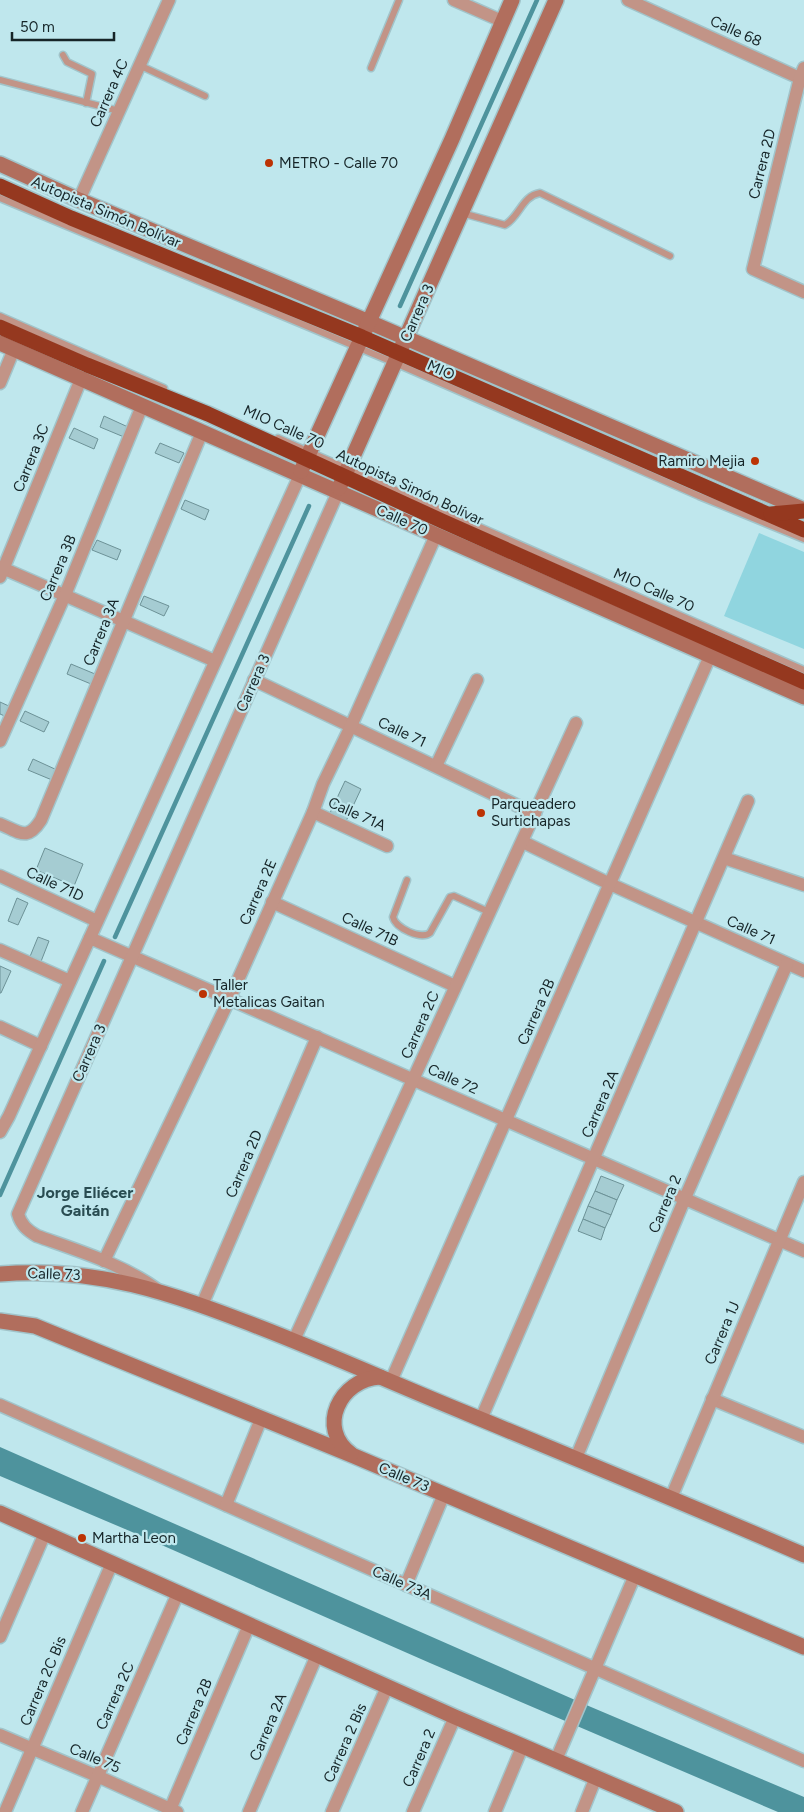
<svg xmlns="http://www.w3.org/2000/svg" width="804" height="1812" viewBox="0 0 804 1812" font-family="Figtree,sans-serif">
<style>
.green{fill:#90d5df}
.water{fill:#4e939d}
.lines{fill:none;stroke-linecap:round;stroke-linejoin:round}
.stream{stroke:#4e939d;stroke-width:4.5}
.building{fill:#a5ccd2;stroke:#6d9297}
.lane-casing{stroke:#a1c4ca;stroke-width:9}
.street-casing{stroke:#a1c4ca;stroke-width:15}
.secondary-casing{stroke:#a1c4ca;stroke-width:18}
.highway-casing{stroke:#a1c4ca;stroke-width:18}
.lane{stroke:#c29487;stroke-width:6}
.street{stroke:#c29487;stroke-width:12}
.secondary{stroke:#b16e5d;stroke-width:15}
.highway{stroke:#95381f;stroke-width:15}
.poi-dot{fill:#bc3304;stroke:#bfe7ed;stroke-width:2}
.labels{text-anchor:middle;stroke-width:4.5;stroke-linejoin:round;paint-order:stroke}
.street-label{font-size:15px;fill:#162528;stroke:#bfe7ed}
.poi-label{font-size:15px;fill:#162528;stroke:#bfe7ed;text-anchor:start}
.neighbourhood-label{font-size:16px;font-weight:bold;fill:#294c51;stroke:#bfe7ed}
</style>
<rect width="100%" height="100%" fill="#bfe7ed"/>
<polygon class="green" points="759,533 804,552 804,649 724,616"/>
<polygon class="water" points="0,1447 591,1707 804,1797 804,1812 778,1812 430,1663 132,1532 0,1476"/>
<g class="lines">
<g class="stream">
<polyline points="400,306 537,0"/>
<polyline points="115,937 309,506"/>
<polyline points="0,1195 104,961"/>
</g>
</g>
<g class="building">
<polygon points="104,416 128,427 124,437 100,427"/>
<polygon points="74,428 98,439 94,449 69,438"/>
<polygon points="160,443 184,453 179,463 155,453"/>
<polygon points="185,500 209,510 205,520 181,509"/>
<polygon points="97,540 121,550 117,560 92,550"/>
<polygon points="144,596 169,606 164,616 140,605"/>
<polygon points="71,664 95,674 91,684 67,674"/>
<polygon points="0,702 11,707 7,717 0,714"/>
<polygon points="25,711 49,722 44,732 20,721"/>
<polygon points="33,759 57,770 52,780 28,770"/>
<polygon points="345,781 361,789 346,821 330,813"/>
<polygon points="45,848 83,864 74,886 36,870"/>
<polygon points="17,898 28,903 18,925 8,921"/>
<polygon points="38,937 49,941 40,964 29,959"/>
<polygon points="0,966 11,971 1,993 0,993"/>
<polygon points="601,1176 624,1185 617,1200 595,1191"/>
<polygon points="595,1191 617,1200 611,1215 588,1206"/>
<polygon points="588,1206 611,1215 605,1228 583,1219"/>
<polygon points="583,1219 605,1228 601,1240 578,1231"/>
</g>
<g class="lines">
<g class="lane-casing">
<g id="lane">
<polyline points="63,55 67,62 92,74 86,103"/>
<polyline points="139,65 205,96"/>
<polyline points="371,68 399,0"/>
<polyline points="0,80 119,111"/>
<polyline points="0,198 395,363 699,496 804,539"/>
<path d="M462 213 505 225C520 216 522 196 540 193L670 256"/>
<polyline points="0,316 164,388"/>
<polyline points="278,438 804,670"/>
<path d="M407 880 393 917C395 928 421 940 430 933L450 897 454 896 489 912"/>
</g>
</g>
<g class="street-casing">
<g id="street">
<polyline points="454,0 502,21"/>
<polyline points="628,0 804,80"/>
<polyline points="804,68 800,78 753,269 804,292"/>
<polyline points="79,200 169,0"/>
<polyline points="0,383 14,349"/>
<polyline points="0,567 215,661"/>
<polyline points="0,577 81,379"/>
<polyline points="254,680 535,814"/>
<polyline points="0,741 65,595 142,406"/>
<polyline points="436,766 477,680"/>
<polyline points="313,812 387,846"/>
<path d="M0 824C20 832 27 842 41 820L202 432"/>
<polyline points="523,842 610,884 804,971"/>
<polyline points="724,858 804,885"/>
<polyline points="0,876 97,921"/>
<polyline points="272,902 455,986"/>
<polyline points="90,938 804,1251"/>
<polyline points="0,950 70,981"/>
<polyline points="0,1027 41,1046"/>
<polyline points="0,1132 9,1116 300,475"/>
<polyline points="104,1261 229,1000 313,812 323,784 351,726 436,535"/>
<path d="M158 1290C122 1264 79 1251 37 1236 27 1230 21 1225 18 1214L338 492"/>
<polyline points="202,1305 317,1037"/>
<polyline points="294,1340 576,723"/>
<polyline points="391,1381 710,656"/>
<polyline points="712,1399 804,1437"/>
<polyline points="0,1405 804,1761"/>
<polyline points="481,1419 748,801"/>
<polyline points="576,1458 685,1198 787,964"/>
<polyline points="671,1498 804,1182"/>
<polyline points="226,1505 261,1419"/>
<polyline points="406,1585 444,1494"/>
<polyline points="0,1637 45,1533"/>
<polyline points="0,1735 97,1776 177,1812"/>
<polyline points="556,1760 635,1575"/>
<polyline points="5,1812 112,1563"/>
<polyline points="82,1812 178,1593"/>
<polyline points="169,1812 249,1625"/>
<polyline points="249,1812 317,1655"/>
<polyline points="332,1812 387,1687"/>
<polyline points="413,1812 455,1717"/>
<polyline points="495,1812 523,1745"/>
<polyline points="582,1812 596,1777"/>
</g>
</g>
<g class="secondary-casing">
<g id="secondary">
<polyline points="0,164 79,200 369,322 804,510"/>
<polyline points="0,343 804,697"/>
<polyline points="301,471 452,139 512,0"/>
<polyline points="339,488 556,0"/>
<path d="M0 1274C96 1266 171 1293 259 1327 329 1354 397 1385 466 1413 579 1460 692 1506 804 1555"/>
<polyline points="0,1321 35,1326 354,1456 804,1647"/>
<path d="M351 1454C316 1428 340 1379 380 1377"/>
<polyline points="0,1513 455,1717 676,1812"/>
</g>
</g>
<g class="highway-casing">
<g id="highway">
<polyline points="0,186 71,218 362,337 804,530"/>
<polyline points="0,327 87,365 208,414 442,521 804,682"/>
<polyline points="771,514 804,511"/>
</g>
</g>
<use href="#lane" class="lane"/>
<use href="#street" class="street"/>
<use href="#secondary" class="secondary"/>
<use href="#highway" class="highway"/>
</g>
<g class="poi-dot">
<circle cx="269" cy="163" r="5"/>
<circle cx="755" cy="461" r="5"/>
<circle cx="481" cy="813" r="5"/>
<circle cx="203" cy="994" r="5"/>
<circle cx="82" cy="1538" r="5"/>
</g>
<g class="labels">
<g class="street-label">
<text transform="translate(736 31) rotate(24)" y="5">Calle 68</text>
<text transform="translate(109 93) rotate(-66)" y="5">Carrera 4C</text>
<text transform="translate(762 164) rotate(-76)" y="5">Carrera 2D</text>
<text transform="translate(106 212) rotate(23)" y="5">Autopista Simón Bolívar</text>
<text transform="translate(417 313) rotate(-66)" y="5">Carrera 3</text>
<text transform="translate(441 370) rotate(24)" y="5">MIO</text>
<text transform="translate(284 427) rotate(24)" y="5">MIO Calle 70</text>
<text transform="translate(31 458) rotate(-68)" y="5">Carrera 3C</text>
<text transform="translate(410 487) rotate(25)" y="5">Autopista Simón Bolívar</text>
<text transform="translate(402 520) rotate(24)" y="5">Calle 70</text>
<text transform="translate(58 568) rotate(-67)" y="5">Carrera 3B</text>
<text transform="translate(654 590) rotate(24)" y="5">MIO Calle 70</text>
<text transform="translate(101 632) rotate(-68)" y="5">Carrera 3A</text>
<text transform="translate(253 683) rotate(-66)" y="5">Carrera 3</text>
<text transform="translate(402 732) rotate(25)" y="5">Calle 71</text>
<text transform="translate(357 814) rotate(24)" y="5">Calle 71A</text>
<text transform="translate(55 884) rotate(25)" y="5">Calle 71D</text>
<text transform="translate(258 892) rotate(-66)" y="5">Carrera 2E</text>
<text transform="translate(370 929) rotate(25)" y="5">Calle 71B</text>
<text transform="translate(751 930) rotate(24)" y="5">Calle 71</text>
<text transform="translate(536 1012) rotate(-66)" y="5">Carrera 2B</text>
<text transform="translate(420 1025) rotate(-66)" y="5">Carrera 2C</text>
<text transform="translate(89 1053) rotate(-66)" y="5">Carrera 3</text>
<text transform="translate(453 1079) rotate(24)" y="5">Calle 72</text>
<text transform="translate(600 1104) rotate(-67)" y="5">Carrera 2A</text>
<text transform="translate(244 1164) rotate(-67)" y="5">Carrera 2D</text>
<text transform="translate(665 1204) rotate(-67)" y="5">Carrera 2</text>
<text transform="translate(54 1274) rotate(2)" y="5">Calle 73</text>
<text transform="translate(722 1333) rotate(-67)" y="5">Carrera 1J</text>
<text transform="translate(404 1477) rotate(23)" y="5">Calle 73</text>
<text transform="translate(402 1583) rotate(24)" y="5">Calle 73A</text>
<text transform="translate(43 1681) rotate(-67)" y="5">Carrera 2C Bis</text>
<text transform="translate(115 1696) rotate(-66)" y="5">Carrera 2C</text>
<text transform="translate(194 1712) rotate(-67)" y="5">Carrera 2B</text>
<text transform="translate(268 1727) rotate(-67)" y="5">Carrera 2A</text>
<text transform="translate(345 1743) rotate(-66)" y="5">Carrera 2 Bis</text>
<text transform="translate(95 1758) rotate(23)" y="5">Calle 75</text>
<text transform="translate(419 1758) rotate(-67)" y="5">Carrera 2</text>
</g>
<g class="poi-label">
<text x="279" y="168">METRO - Calle 70</text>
<text x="745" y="466" text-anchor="end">Ramiro Mejia</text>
<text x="491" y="809">Parqueadero<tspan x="491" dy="17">Surtichapas</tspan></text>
<text x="213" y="990">Taller<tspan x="213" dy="17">Metalicas Gaitan</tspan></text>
<text x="92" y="1543">Martha Leon</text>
</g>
<g class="neighbourhood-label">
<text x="85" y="1198">Jorge Eliécer<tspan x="85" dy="18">Gaitán</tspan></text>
</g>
</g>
<path d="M12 32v8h102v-8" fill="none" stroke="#162528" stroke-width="2.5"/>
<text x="20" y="32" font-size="15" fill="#162528" stroke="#bfe7ed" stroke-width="4" paint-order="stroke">50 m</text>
</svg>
